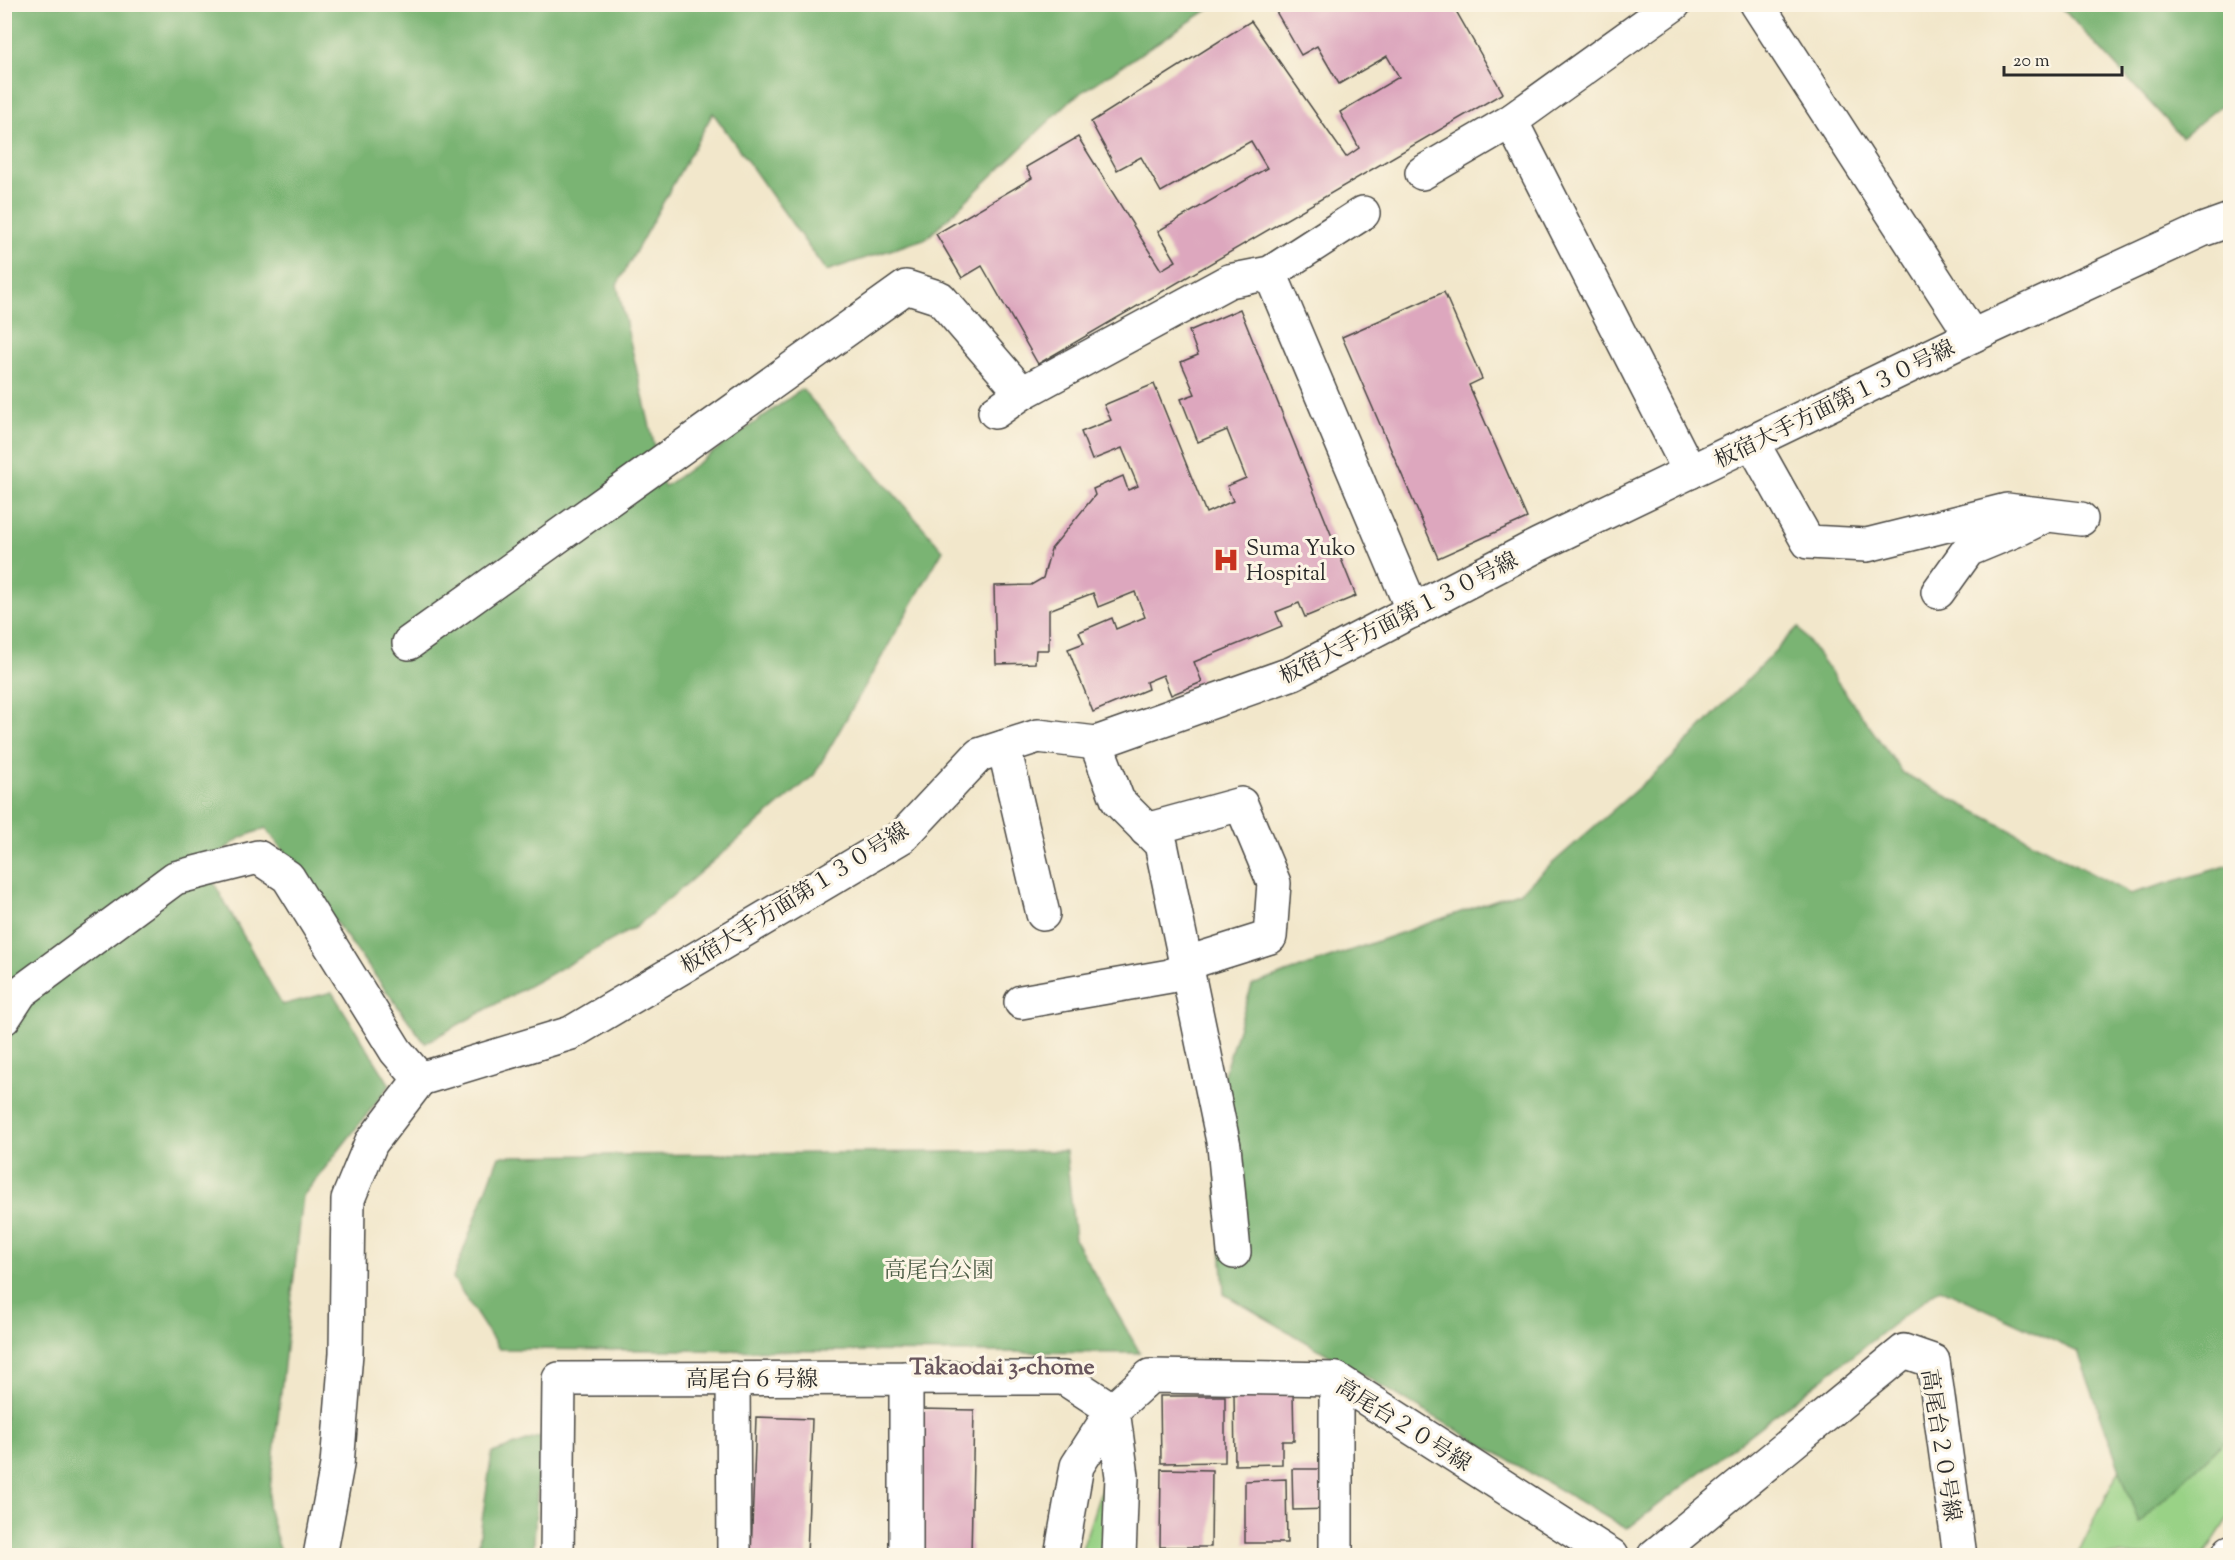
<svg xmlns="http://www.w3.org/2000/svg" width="2235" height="1560" viewBox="0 0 2235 1560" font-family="'Sorts Mill Goudy','Noto Serif JP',serif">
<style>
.green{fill:#99d286;stroke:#627e58;stroke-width:1.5}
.forest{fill:#7ab473;stroke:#52704f;stroke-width:1.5}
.building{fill:#dda7be}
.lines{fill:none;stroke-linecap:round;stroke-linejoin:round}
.minor-casing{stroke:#494743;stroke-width:36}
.minor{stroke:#fff;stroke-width:33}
.labels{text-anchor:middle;stroke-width:6;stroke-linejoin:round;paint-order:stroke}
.street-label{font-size:22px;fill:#2b2b2b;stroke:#fcf5e5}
.poi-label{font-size:22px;fill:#2b2b2b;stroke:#fcf5e5;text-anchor:start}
.park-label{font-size:22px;fill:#4c5d46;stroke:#fcf5e5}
.neighbourhood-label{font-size:24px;font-weight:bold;fill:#69565e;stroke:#fcf5e5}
</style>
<rect width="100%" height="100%" fill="#fcf5e5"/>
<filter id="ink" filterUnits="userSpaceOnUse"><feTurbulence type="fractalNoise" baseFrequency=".0167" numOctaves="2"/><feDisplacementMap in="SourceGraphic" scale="12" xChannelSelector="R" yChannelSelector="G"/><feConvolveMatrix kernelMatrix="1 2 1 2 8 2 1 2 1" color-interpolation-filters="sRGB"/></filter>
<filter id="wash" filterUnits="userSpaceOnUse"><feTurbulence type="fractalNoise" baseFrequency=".008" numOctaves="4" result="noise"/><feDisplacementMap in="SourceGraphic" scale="24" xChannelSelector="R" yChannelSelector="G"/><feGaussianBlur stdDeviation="1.35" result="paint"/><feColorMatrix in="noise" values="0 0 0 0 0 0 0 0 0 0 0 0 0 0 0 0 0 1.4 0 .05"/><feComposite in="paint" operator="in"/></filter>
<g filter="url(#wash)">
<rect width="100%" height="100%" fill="#f2e7cb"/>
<g class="green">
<polygon points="2156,1395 2230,1427 2230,1515 2204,1555 2077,1556"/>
<polygon points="1107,1472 1101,1555 1080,1555"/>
</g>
<g class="forest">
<polygon points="5,5 1215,5 1073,98 927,238 826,271 713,113 617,285 664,487 802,389 943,550 814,775 636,927 425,1043 266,828 240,838 204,865 282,1005 332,992 390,1085 303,1196 268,1507 281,1555 5,1556"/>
<polygon points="2059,5 2230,5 2230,98 2182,137"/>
<polygon points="1798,627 1903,773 2130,894 2230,865 2230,1436 2139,1523 2078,1352 1940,1288 1627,1529 1224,1294 1213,1108 1252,985 1521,891 1671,759"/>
<polygon points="1066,1151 1075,1240 1140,1353 499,1349 453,1278 499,1156"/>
<polygon points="541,1436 533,1555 477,1555 492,1453"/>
</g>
<g id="blocks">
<g class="building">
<polygon points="1280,4 1452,4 1503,93 1038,364 982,266 962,278 936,234 1032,178 1026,167 1078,137 1161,270 1176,261 1158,231 1267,168 1251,141 1161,192 1141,157 1117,170 1091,122 1251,21 1346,157 1359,148 1340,112 1399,77 1387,56 1339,84 1317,46 1301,55 1274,8"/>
<polygon points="1444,292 1482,379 1469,385 1527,518 1438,558 1342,337"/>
<polygon points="1240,309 1356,596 1305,617 1299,603 1276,612 1282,626 1194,662 1202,682 1171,695 1163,675 1146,682 1148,689 1093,712 1068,649 1084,643 1079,632 1112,618 1116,629 1145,617 1135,592 1098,607 1093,593 1049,610 1049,650 1036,650 1035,663 996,664 994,586 1031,585 1043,578 1051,549 1095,495 1093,489 1123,476 1128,490 1138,486 1122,448 1092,460 1081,432 1111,420 1104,405 1154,384 1206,513 1233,501 1227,486 1246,478 1227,430 1198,442 1181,399 1195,394 1181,362 1198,355 1189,331"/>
<polygon points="1293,1393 1294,1441 1282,1441 1282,1464 1235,1465 1234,1394"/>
<polygon points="1160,1396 1225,1396 1225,1462 1161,1463"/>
<polygon points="919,1409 974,1410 971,1556 916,1556"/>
<polygon points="756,1417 812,1419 807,1556 751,1556"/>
<polygon points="1161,1469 1212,1470 1211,1547 1160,1547"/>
<polygon points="1292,1469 1328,1469 1329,1509 1293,1510"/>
<polygon points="1286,1479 1287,1543 1245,1543 1245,1481"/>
<rect x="1158" y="1553" width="55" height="3"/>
</g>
</g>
</g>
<g filter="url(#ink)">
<use href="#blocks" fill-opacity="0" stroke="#494743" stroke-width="1.5"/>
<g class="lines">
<g class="minor-casing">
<g id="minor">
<polyline points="1757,4 1972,336"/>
<polyline points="1511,121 1690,472"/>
<polyline points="1422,173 1511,121 1674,4"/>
<polyline points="1270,273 1413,611"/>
<polyline points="995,412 1022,393 1229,281 1270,273 1363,213"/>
<polyline points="1752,442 1808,542 1867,545 2007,510 2081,519"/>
<polyline points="1938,592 1968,550 2021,528 2045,516"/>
<polyline points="409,643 906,287 940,298 1022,393"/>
<polyline points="1096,743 1118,801 1161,844 1224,1146 1234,1252"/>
<polyline points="1004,747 1043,914"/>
<polyline points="1021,1002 1170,976 1200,959 1270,937 1274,883 1241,804 1146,830"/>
<polyline points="4,1018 21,992 175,878 258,857 288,877 396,1051 420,1079"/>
<polyline points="420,1079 571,1033 903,836 979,755 1038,736 1096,743 1293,673 1538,545 1972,336 2202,230 2230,220"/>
<polyline points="733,1378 734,1556"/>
<polyline points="906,1378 906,1556"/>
<polyline points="1336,1379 1336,1556"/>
<polyline points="320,1556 337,1465 346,1353 348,1199 371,1143 420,1079"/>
<polyline points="557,1556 559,1379 1064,1378 1113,1410 1077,1466 1061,1556"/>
<polyline points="1119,1556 1122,1476 1113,1410 1150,1376 1336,1379 1612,1556"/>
<polyline points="1654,1556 1904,1351 1933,1361 1960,1556"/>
<polyline points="2228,1556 2230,1552"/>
</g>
</g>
<use href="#minor" class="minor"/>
</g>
</g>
<defs>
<g id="hospital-bare" transform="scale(2.07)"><path d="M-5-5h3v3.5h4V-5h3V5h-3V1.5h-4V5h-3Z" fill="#c8321e" stroke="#fcf5e5" stroke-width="2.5" paint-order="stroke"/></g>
</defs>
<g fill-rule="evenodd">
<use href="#hospital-bare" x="1226" y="560"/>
</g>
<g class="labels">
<g class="street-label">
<text transform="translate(1834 403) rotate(-26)" y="8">板宿大手方面第１３０号線</text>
<text transform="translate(1398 617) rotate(-27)" y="8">板宿大手方面第１３０号線</text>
<text transform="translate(794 897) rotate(-32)" y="8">板宿大手方面第１３０号線</text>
<text x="752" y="1386">高尾台６号線</text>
<text transform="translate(1404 1424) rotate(32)" y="8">高尾台２０号線</text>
<text transform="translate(1942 1445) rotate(81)" y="8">高尾台２０号線</text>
</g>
<g class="poi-label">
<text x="1246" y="555">Suma Yuko<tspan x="1246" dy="25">Hospital</tspan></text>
</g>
<g class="park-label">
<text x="939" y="1277">高尾台公園</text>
</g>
<g class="neighbourhood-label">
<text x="1002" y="1374">Takaodai 3-chome</text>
</g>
</g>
<rect width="2235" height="1560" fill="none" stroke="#fcf5e5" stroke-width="24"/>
<path d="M2004 66v9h118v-9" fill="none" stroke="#2b2b2b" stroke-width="3"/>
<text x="2013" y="66" font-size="18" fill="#2b2b2b" stroke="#fcf5e5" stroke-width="4.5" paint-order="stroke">20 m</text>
</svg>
